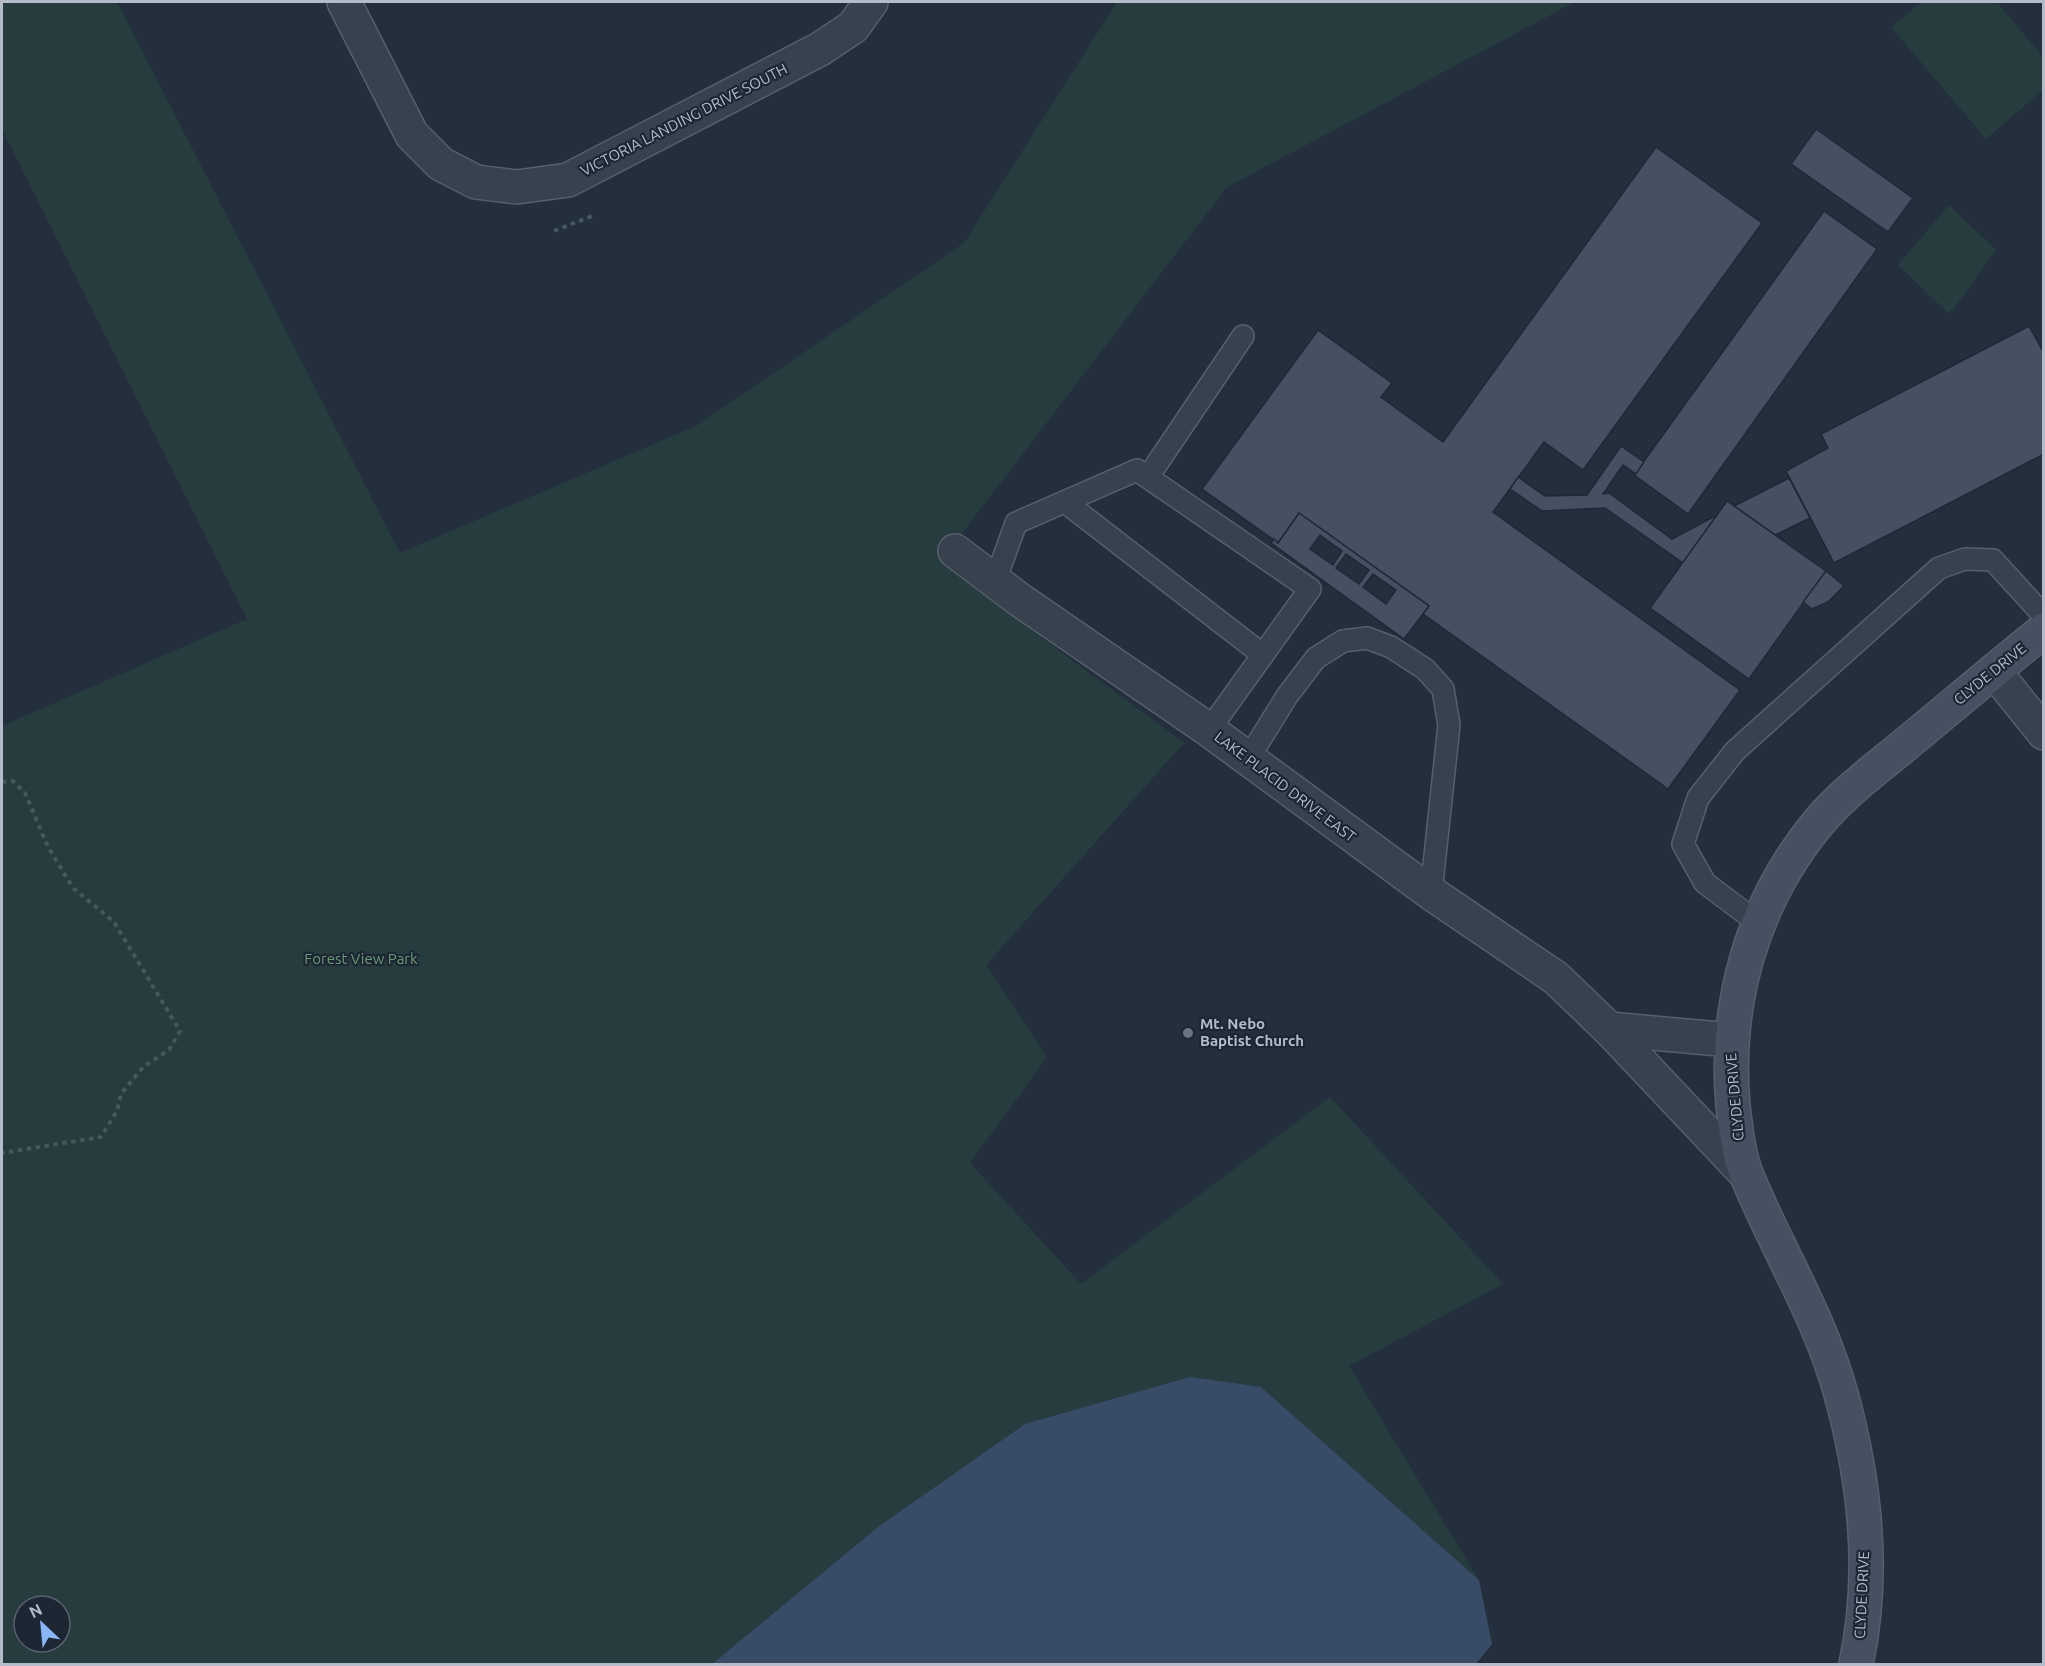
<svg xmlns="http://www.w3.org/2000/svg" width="2045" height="1666" viewBox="0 0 2045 1666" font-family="Ubuntu,sans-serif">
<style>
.green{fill:#263c3f;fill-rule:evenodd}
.water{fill:#394c67}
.building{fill:#455162;stroke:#1f2835;stroke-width:1.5;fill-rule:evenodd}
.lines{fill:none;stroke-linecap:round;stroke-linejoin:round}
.lane-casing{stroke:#565f6c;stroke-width:24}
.street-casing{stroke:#565f6c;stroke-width:36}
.secondary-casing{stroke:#565f6c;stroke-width:36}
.path{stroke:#44595c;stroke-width:4;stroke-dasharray:4.5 4.5;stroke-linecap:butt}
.lane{stroke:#38414e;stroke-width:21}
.street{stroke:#38414e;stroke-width:33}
.secondary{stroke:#465061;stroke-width:33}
.worship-dot{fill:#6b7280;stroke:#1d2633;stroke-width:2}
.labels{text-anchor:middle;stroke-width:4.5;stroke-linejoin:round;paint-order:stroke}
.street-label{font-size:15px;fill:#b4bcc9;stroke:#1d2633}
.park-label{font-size:15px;fill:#6b9a76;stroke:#1d2633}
.poi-label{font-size:15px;font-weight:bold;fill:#b4bcc9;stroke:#1d2633;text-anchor:start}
</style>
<rect width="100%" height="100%" fill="#242f3e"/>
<g class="green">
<path d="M2 2H117L400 553 696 426 964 243 1117 2H1575L1227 187 940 562 1184 743 986 965 1047 1057 970 1163 1081 1284 1330 1097 1503 1284 1349 1366 1479 1580 1261 1387 878 1527 712 1664H2V726L247 619 2 129ZM24 1606H60V1642H24Z"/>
<polygon points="1922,2 1997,2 2043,57 2043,90 1986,139 1891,27"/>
<polygon points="1949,205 1996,250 1953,310 1948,313 1898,265"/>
</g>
<polygon class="water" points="1190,1377 1261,1387 1479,1580 1492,1644 1476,1664 712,1664 878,1527 1025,1424"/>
<g class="building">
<polygon points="1816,129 1913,198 1888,232 1791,164"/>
<polygon points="1656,147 1762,223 1583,470 1544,442 1493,512 1740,690 1668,789 1423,614 1429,606 1299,513 1278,543 1202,489 1318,330 1392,383 1381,397 1443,442"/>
<polygon points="1824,211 1877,249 1688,514 1634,475"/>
<polygon points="2029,326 2044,353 2044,454 1834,563 1786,471 1828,448 1821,434"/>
<polygon points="1621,446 1644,462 1636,474 1623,465 1603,494 1609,493 1672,539 1717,515 1683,563 1605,508 1542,511 1510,489 1518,477 1545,496 1587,495"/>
<polygon points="1789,478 1810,518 1775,535 1734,506"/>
<polygon points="1727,501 1826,571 1749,679 1650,608"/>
<path d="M1299 513 1429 606 1404 639 1271 543 1274 539 1278 543ZM1320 535 1342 551 1333 565 1310 549ZM1346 554 1369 570 1359 584 1336 568ZM1373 574 1396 590 1386 604 1363 587Z"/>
<polygon points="1826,571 1844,586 1828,602 1812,609 1803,602"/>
</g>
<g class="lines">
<g class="lane-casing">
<g id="lane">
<polyline points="1148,477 1243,336"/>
<polyline points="1065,502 1263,655"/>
<polyline points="995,581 1016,523 1137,470 1310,589 1209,730"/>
<polyline points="1248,759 1287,696 1316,658 1343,641 1367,638 1391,647 1425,669 1443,689 1449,725 1431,893"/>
<polyline points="1757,922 1705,883 1683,844 1698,798 1735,751 1939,568 1965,559 1993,560 2044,616"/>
</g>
</g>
<g class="street-casing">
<g id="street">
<polyline points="344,2 412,135 441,164 476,182 517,187 568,180 820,49 853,27 871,2"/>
<polyline points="955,551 1020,600 1209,730 1431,893 1556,978 1609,1029 1745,1173"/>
<polyline points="1994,671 2044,733"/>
<polyline points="1609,1029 1731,1040"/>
</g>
</g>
<g class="secondary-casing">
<path id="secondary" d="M1856 1664C1875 1576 1865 1481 1841 1394 1820 1317 1777 1249 1747 1176 1738 1154 1736 1129 1733 1106 1724 1004 1752 903 1818 823 1843 793 1876 769 1906 744 1952 706 1997 668 2044 630"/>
</g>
<g class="path">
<polyline points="554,231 592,216"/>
<polyline points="2,782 13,781 25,793 48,847 73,888 114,922 180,1031 169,1050 143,1067 121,1094 117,1111 101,1137 2,1153"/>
</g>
<use href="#lane" class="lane"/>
<use href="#street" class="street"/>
<use href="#secondary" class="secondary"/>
</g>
<circle class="worship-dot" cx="1188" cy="1033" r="6"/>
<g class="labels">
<g class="street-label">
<text transform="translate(684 120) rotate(-27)" y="5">VICTORIA LANDING DRIVE SOUTH</text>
<text transform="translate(1990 674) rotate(-39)" y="5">CLYDE DRIVE</text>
<text transform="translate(1285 787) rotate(37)" y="5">LAKE PLACID DRIVE EAST</text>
<text transform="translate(1735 1097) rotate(-95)" y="5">CLYDE DRIVE</text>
<text transform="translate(1862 1595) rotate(-87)" y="5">CLYDE DRIVE</text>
</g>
<g class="park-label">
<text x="361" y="964">Forest View Park</text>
</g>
<g class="poi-label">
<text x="1200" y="1029">Mt. Nebo<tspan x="1200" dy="17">Baptist Church</tspan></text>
</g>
</g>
<rect width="2045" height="1666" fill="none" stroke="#b4bcc9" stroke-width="6"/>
<g transform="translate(42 1624) rotate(334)"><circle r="28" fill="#1d2633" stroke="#59626f" stroke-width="1.5"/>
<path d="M0-4.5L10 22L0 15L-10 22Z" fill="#8ab4f8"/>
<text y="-9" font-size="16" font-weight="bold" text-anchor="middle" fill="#b4bcc9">N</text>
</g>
</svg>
